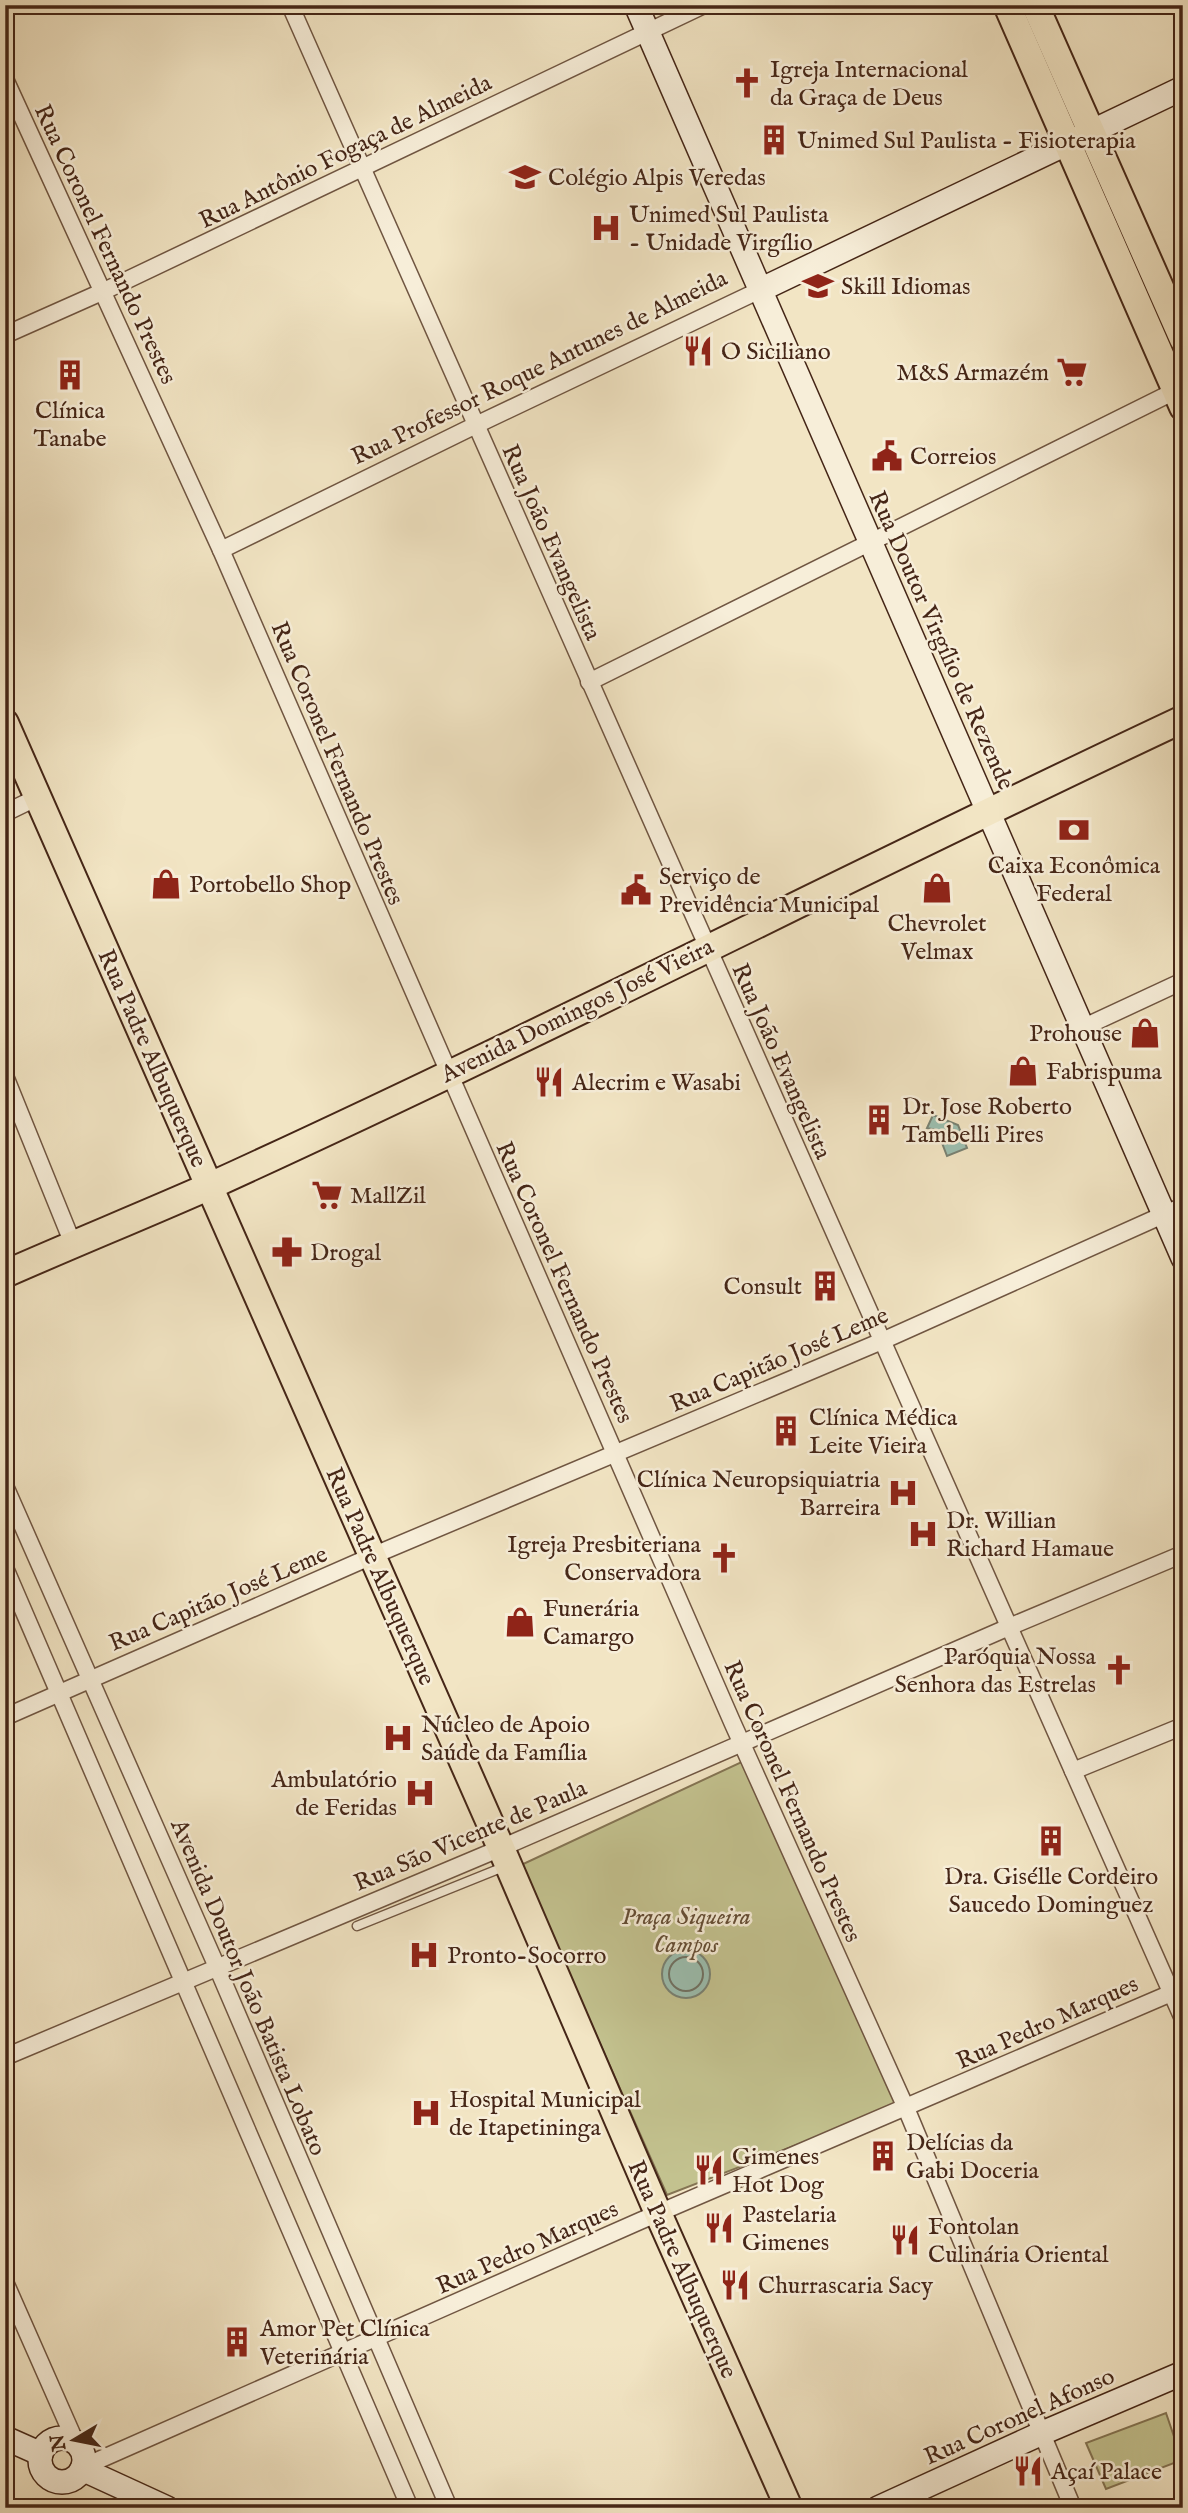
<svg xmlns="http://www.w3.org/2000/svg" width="1188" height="2513" viewBox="0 0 1188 2513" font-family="'IM FELL English',serif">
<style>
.green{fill:#c3c28f;stroke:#847453;stroke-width:2}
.water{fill:#9cbfb0;stroke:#798273;stroke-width:2}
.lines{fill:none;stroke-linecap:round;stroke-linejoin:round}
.shore{stroke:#707264;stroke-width:2}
.lane-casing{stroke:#705642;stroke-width:11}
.street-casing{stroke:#705642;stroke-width:19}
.secondary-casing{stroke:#452617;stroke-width:26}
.primary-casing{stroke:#452617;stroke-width:30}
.lane{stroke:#f7eed9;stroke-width:8}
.street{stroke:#f7eed9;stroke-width:16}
.secondary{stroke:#f7eed9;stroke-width:23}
.primary{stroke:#f2e5c4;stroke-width:26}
.labels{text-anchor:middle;stroke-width:5;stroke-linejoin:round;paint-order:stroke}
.poi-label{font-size:24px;fill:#452617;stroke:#f7eed9;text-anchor:start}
.street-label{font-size:24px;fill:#452617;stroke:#f7eed9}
.park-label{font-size:24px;font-style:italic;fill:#644d35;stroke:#f7eed9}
</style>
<rect width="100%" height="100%" fill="#f2e5c4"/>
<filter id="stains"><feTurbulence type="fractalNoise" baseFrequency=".00286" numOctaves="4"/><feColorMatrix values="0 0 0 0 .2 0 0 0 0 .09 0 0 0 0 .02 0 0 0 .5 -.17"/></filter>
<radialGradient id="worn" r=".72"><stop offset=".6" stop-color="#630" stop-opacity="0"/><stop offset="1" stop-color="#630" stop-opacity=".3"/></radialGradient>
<g class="green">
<polygon points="748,1759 897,2106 667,2195 521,1865"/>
<polygon points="1166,2413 1182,2460 1106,2489 1086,2443"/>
</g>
<g class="water">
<polygon points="933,1115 958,1125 967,1148 947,1156 937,1130 927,1128"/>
<circle cx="686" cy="1974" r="24"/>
</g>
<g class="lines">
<circle class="shore" cx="686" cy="1974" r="17"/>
<g class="lane-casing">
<polyline id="lane" points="357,1926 506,1866"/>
</g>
<g class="street-casing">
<g id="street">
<polyline points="290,5 1183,2019"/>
<polyline points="5,79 221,550 733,1724 906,2108 1073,2508"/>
<polyline points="5,335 104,291 704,5"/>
<polyline points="221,550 476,425 760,290"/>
<polyline points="589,682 1181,388"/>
<polyline points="5,813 38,797"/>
<polyline points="1082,1028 1183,981"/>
<polyline points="5,1076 73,1244"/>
<polyline points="5,1486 217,1967 449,2508"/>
<polyline points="5,1568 410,2508"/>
<polyline points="5,1717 372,1556 882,1341 1183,1206"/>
<polyline points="1073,1771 1183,1726"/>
<polyline points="5,2057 501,1848 1009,1627 1183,1554"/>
<polyline points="5,2282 76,2443"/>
<polyline points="83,2467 640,2221 1183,1988"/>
</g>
</g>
<g class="secondary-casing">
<g id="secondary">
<polyline points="636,5 1183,1258"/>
<polyline points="760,290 1183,88"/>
<circle cx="62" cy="2460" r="22"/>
<polyline points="5,2438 41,2454"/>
<polyline points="82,2469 167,2508"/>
<polyline points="878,2508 1040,2434 1183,2373"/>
</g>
</g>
<g class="primary-casing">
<g id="primary">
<polyline points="1007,5 1183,407"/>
<polyline points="1035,5 1183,339"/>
<polyline points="5,723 501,1848 658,2213 789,2508"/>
<path d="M5 1274C73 1244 142 1216 210 1186 537 1037 857 872 1183 719"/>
</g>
</g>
<use href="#lane" class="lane"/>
<use href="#street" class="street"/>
<use href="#secondary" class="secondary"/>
<use href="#primary" class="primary"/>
</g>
<defs>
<g id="church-bare" transform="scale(2.415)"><path d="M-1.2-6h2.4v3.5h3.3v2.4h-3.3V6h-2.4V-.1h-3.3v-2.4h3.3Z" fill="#8f2418" stroke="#f7eed9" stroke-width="2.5" paint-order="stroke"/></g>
<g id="building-bare" transform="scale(2.415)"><path d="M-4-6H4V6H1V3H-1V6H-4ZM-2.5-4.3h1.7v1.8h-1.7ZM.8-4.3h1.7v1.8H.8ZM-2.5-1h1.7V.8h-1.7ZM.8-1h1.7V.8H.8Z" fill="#8f2418" stroke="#f7eed9" stroke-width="2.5" paint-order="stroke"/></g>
<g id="school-bare" transform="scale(2.415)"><path d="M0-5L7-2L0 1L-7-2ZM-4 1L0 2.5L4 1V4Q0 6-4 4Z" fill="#8f2418" stroke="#f7eed9" stroke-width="2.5" paint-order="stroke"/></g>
<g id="hospital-bare" transform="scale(2.415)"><path d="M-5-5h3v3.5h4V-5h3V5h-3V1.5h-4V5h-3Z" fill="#8f2418" stroke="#f7eed9" stroke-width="2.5" paint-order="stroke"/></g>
<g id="restaurant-bare" transform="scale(2.415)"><path d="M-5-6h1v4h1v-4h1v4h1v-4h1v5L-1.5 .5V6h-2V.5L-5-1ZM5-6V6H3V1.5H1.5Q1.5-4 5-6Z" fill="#8f2418" stroke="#f7eed9" stroke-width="2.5" paint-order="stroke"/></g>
<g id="supermarket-bare" transform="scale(2.415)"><path d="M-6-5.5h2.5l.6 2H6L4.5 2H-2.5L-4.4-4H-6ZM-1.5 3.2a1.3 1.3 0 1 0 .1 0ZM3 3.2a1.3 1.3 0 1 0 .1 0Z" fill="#8f2418" stroke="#f7eed9" stroke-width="2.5" paint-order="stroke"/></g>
<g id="civic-bare" transform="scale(2.415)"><path d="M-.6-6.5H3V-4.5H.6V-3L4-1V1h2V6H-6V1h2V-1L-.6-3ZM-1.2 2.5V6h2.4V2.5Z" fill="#8f2418" stroke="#f7eed9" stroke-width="2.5" paint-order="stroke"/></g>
<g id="bank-bare" transform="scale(2.415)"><path d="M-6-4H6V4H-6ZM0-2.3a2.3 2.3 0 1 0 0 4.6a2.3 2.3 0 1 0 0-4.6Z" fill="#8f2418" stroke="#f7eed9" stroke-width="2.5" paint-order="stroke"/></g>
<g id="shop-bare" transform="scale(2.415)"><path d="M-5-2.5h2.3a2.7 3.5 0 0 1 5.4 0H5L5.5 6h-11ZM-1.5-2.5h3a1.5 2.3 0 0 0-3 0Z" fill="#8f2418" stroke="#f7eed9" stroke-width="2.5" paint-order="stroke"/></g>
<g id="pharmacy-bare" transform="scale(2.415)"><path d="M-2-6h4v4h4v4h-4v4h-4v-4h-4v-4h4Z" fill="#8f2418" stroke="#f7eed9" stroke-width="2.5" paint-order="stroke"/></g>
</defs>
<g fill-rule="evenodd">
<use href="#church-bare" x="747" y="83"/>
<use href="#building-bare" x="774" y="140"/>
<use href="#school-bare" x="525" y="177"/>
<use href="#hospital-bare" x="606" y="228"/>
<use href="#school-bare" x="818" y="286"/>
<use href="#restaurant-bare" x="698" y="351"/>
<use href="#supermarket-bare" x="1072" y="372"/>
<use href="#building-bare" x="70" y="375"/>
<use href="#civic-bare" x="887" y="456"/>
<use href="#bank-bare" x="1074" y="830"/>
<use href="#shop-bare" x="166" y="884"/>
<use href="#shop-bare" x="937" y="888"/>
<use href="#civic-bare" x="636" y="890"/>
<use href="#shop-bare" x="1145" y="1033"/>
<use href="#shop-bare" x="1023" y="1071"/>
<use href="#restaurant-bare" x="549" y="1082"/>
<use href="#building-bare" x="879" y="1120"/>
<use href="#supermarket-bare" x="327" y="1195"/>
<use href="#pharmacy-bare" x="287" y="1252"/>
<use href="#building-bare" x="825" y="1286"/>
<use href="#building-bare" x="786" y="1431"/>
<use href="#hospital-bare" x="903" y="1493"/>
<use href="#hospital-bare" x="923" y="1534"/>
<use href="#church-bare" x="724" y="1558"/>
<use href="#shop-bare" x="520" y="1622"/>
<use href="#church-bare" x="1119" y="1670"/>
<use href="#hospital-bare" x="398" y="1738"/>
<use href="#hospital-bare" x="420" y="1793"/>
<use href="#building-bare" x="1051" y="1841"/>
<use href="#hospital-bare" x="424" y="1955"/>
<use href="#hospital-bare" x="426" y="2113"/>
<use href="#building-bare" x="883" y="2156"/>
<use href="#restaurant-bare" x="709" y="2170"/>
<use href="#restaurant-bare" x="719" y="2228"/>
<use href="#restaurant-bare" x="905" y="2240"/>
<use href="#restaurant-bare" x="735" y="2285"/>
<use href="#building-bare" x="237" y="2342"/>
<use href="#restaurant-bare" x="1028" y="2471"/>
</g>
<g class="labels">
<g class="poi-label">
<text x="770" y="77">Igreja Internacional<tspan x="770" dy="28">da Graça de Deus</tspan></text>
<text x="797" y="148">Unimed Sul Paulista - Fisioterapia</text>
<text x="548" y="185">Colégio Alpis Veredas</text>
<text x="629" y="222">Unimed Sul Paulista<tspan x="629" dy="28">- Unidade Virgílio</tspan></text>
<text x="841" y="294">Skill Idiomas</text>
<text x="721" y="359">O Siciliano</text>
<text x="1049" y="380" text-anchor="end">M&amp;S Armazém</text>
<text x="70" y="418" text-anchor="middle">Clínica<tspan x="70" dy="28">Tanabe</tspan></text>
<text x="910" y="464">Correios</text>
<text x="1074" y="873" text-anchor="middle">Caixa Econômica<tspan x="1074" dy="28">Federal</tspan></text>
<text x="659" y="884">Serviço de<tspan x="659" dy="28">Previdência Municipal</tspan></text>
<text x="189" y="892">Portobello Shop</text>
<text x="937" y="931" text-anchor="middle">Chevrolet<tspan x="937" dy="28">Velmax</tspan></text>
<text x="1122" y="1041" text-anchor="end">Prohouse</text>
<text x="1046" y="1079">Fabrispuma</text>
<text x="572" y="1090">Alecrim e Wasabi</text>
<text x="902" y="1114">Dr. Jose Roberto<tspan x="902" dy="28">Tambelli Pires</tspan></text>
<text x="350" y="1203">MallZil</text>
<text x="310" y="1260">Drogal</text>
<text x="802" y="1294" text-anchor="end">Consult</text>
<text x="809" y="1425">Clínica Médica<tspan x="809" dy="28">Leite Vieira</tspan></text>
<text x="880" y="1487" text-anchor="end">Clínica Neuropsiquiatria<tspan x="880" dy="28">Barreira</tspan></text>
<text x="946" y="1528">Dr. Willian<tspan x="946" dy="28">Richard Hamaue</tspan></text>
<text x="701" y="1552" text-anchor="end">Igreja Presbiteriana<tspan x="701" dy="28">Conservadora</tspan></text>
<text x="543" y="1616">Funerária<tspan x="543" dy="28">Camargo</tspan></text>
<text x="1096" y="1664" text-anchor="end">Paróquia Nossa<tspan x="1096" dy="28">Senhora das Estrelas</tspan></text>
<text x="421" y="1732">Núcleo de Apoio<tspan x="421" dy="28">Saúde da Família</tspan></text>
<text x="397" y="1787" text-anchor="end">Ambulatório<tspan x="397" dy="28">de Feridas</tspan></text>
<text x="1051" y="1884" text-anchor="middle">Dra. Gisélle Cordeiro<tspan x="1051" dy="28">Saucedo Dominguez</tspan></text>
<text x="447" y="1963">Pronto-Socorro</text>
<text x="449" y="2107">Hospital Municipal<tspan x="449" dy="28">de Itapetininga</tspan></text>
<text x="906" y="2150">Delícias da<tspan x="906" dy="28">Gabi Doceria</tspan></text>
<text x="732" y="2164">Gimenes<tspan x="732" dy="28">Hot Dog</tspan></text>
<text x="742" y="2222">Pastelaria<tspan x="742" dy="28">Gimenes</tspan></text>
<text x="928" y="2234">Fontolan<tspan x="928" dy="28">Culinária Oriental</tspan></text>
<text x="758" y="2293">Churrascaria Sacy</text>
<text x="260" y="2336">Amor Pet Clínica<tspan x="260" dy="28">Veterinária</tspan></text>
<text x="1051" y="2479">Açaí Palace</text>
</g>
<g class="street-label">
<text transform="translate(345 151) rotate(-26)" y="8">Rua Antônio Fogaça de Almeida</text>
<text transform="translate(106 244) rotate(65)" y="8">Rua Coronel Fernando Prestes</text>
<text transform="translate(539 367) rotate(-26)" y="8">Rua Professor Roque Antunes de Almeida</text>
<text transform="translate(552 542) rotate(66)" y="8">Rua João Evangelista</text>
<text transform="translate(942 640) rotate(66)" y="8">Rua Doutor Virgílio de Rezende</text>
<text transform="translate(338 763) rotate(67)" y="8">Rua Coronel Fernando Prestes</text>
<text transform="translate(577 1010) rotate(-26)" y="8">Avenida Domingos José Vieira</text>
<text transform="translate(153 1058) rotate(66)" y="8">Rua Padre Albuquerque</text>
<text transform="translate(782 1061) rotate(66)" y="8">Rua João Evangelista</text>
<text transform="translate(565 1282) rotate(66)" y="8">Rua Coronel Fernando Prestes</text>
<text transform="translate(779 1359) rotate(-23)" y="8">Rua Capitão José Leme</text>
<text transform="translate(381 1576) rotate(66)" y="8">Rua Padre Albuquerque</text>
<text transform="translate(218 1598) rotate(-23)" y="8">Rua Capitão José Leme</text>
<text transform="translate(793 1801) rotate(66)" y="8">Rua Coronel Fernando Prestes</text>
<text transform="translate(470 1835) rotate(-23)" y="8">Rua São Vicente de Paula</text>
<text transform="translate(249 1987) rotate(67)" y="8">Avenida Doutor João Batista Lobato</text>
<text transform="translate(1047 2022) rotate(-24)" y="8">Rua Pedro Marques</text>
<text transform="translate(527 2247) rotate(-24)" y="8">Rua Pedro Marques</text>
<text transform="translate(683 2269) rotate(66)" y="8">Rua Padre Albuquerque</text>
<text transform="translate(1019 2416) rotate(-24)" y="8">Rua Coronel Afonso</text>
</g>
<g class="park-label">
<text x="686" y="1924">Praça Siqueira<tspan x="686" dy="28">Campos</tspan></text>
</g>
</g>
<rect width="1188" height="2513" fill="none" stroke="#f2e5c4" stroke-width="28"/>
<rect x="7" y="7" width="1174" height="2499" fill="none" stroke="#452617" stroke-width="3.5"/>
<rect x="14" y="14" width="1160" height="2485" fill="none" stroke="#452617" stroke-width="2"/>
<g transform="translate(74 2440) rotate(260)" stroke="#f7eed9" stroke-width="5" paint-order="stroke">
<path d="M0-5L12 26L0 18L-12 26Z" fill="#452617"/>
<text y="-10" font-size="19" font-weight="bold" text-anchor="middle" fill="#452617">N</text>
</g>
<rect width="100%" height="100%" filter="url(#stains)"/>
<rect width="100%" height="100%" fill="url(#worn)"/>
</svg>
